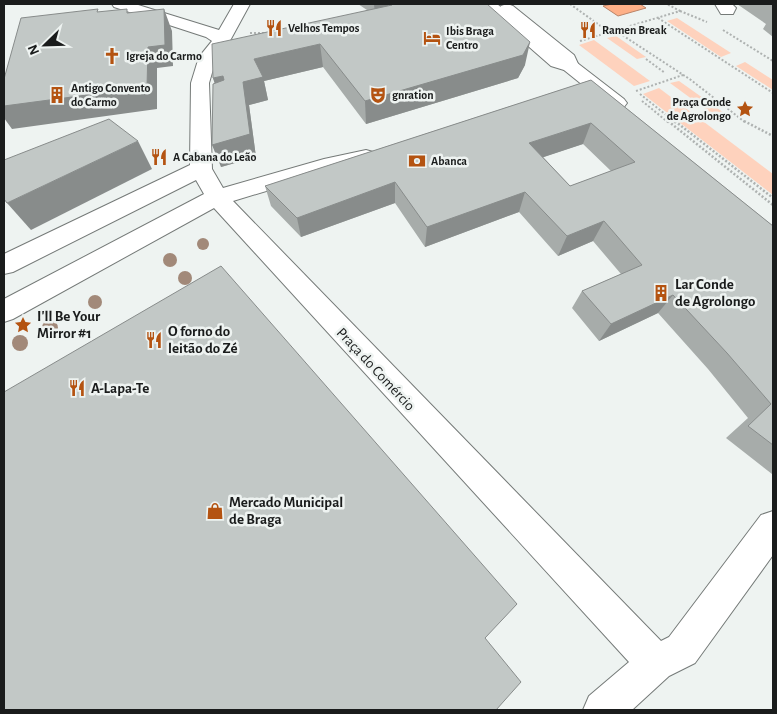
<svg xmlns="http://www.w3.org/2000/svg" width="777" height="714" viewBox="0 0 777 714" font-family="'Alegreya Sans',sans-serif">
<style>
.green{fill:#fed2bd}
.water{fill:#feb088;stroke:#ba8468}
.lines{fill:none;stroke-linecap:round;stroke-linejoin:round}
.minor-casing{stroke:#757a78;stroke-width:2}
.major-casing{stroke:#757a78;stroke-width:2}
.path-far1{stroke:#aeb2b1;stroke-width:2;stroke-dasharray:2 2;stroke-linecap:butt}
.path{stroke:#aeb2b1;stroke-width:2.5;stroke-dasharray:2 2;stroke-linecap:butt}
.minor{fill:#fff;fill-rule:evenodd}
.major{fill:#fff;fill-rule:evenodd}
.tree{fill:#a28979}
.wall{fill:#a7acaa;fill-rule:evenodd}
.shaded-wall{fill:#888c8b}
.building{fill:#c2c8c6;stroke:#888c8b;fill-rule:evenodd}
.labels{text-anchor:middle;stroke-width:5;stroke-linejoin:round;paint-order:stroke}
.far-poi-label{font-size:12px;font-weight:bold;fill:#1a1c1c;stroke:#eef3f1;text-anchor:start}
.poi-label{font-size:15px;font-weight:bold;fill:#1a1c1c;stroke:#eef3f1;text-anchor:start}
.street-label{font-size:15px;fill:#1a1c1c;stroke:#eef3f1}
</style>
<rect width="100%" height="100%" fill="#eef3f1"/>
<g class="green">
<polygon points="677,18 731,53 721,57 667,21"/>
<polygon points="616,36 646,57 637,59 607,38"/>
<polygon points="594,40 650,81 634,86 579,45"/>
<polygon points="745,62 773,80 773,90 736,66"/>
<polygon points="679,81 724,113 715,116 670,83"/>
<polygon points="659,88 773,174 773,195 643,94"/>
</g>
<polygon class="water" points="612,4 640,4 646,8 618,16 603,6"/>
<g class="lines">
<g class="minor-casing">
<g id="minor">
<polygon points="112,4 135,4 219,30 234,4 250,4 226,48 216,59 209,83 212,169 223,188 324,159 366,150 373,152 376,157 373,162 350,169 326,173 233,201 661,641 669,637 761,515 773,511 773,555 695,663 669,676 632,710 583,710 589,696 629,662 214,208 13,319 4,322 4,299 204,194 196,180 13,272 4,274 4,254 190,165 191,83 199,57 212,41 206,37 114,7"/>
<polygon points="480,4 497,4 563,58 576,62 624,99 627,103 624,107 617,109 610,107 564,70 551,66"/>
<polygon points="715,4 732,4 736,8 733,14 721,14"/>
</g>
</g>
<g class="major-casing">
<polygon id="major" points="507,4 513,6 574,55 579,66 576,70 570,71 564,70 560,61 501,12 499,9 501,6"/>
</g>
<g class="path-far1">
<polyline points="570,4 609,32"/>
<polyline points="680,11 707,22"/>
<polyline points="658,18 773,93"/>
<polyline points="723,30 773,61"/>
<polyline points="616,31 691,80 746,123"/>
<polyline points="250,33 264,33"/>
<polyline points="580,41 680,11 667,4"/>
<polyline points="646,59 665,73"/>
<polyline points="636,91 683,75"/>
<polyline points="640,94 676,123"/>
<polyline points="642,101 669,123"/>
</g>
<g class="path">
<polyline points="668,121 773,205"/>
<polyline points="675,121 773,198"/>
<polyline points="744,121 773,136"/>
</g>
<use href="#minor" class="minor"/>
<use href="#major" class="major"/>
</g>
<g class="tree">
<circle cx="203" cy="244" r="6"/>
<circle cx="170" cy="260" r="7"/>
<circle cx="185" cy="278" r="7"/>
<circle cx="95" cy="302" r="7"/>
<circle cx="50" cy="328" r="8"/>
<circle cx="20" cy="343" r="8"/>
</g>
<g class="wall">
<polygon points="358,4 487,4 525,65 518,78 366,124 323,67 264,81 268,100 249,105 256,157 221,167 215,83 213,78 367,10"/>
<polygon points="737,4 773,4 773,37 763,29 766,24"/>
<path d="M591 80 773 226V474H772L726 438 748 418 708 369 658 313 599 341 572 308 582 291 621 274 593 241 558 256 519 212 425 247 395 203 301 237 271 206 265 186ZM583 144 611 171 570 186 543 157Z"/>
</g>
<g class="shaded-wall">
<polygon points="374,4 388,4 388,12 375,15"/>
<polygon points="164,9 172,31 173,66 157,68 157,109 12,129 4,118 4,106 148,47"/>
<polygon points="530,42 525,65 518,78 366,124 365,101"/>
<polygon points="320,44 323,67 264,81 268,100 249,105 256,157 221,167 212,145 254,59"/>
<polygon points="223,76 230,99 220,100 213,78"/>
<polygon points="591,123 583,144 523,164 529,143"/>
<polygon points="138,141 152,169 31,230 7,203"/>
<polygon points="395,182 395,203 301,237 297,218"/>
<polygon points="525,192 519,212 425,247 427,227"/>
<polygon points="604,221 593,241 558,256 567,236"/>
<polygon points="673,295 658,313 599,341 611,324"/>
</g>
<g class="building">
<polygon points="390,4 487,4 530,42 523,55 365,101 320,44 254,59 263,77 243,82 250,134 212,145 213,84 224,80 223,76 213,78 212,44 392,5"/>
<polygon points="98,9 97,12 127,9 127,13 164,9 165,45 148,47 147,87 4,106 4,79 21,18"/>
<path d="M591 80 773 226V445L748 426 771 404 727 353 673 295 611 324 582 291 642 265 604 221 567 236 525 192 427 227 395 182 297 218 265 186ZM591 123 635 162 570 186 529 143Z"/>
<polygon points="109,119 138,141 7,203 4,199 4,160"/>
<polygon points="221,266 517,604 485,638 521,682 496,710 4,710 4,392"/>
</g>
<defs>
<g id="restaurant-bare" transform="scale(1.35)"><path d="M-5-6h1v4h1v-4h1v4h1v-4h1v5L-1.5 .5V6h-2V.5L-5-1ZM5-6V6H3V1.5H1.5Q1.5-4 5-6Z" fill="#b45311" stroke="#eef3f1" stroke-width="2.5" paint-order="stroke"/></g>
<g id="hotel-bare" transform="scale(1.35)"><path d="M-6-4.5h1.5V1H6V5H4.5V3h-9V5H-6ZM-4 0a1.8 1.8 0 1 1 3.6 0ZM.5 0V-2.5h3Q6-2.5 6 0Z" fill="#b45311" stroke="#eef3f1" stroke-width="2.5" paint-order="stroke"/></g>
<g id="church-bare" transform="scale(1.35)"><path d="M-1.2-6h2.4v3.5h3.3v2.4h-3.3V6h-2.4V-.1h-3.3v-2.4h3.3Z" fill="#b45311" stroke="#eef3f1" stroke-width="2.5" paint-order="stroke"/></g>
<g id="building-bare" transform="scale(1.35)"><path d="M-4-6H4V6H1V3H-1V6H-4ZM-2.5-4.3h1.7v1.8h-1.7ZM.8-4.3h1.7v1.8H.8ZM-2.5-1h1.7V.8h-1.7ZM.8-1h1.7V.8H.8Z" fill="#b45311" stroke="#eef3f1" stroke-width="2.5" paint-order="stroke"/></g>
<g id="theatre-bare" transform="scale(1.35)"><path d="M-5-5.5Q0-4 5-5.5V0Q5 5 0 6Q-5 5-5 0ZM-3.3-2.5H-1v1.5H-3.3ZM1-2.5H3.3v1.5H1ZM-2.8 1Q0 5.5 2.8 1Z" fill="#b45311" stroke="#eef3f1" stroke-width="2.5" paint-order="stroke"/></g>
<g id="sight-bare" transform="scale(1.35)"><path d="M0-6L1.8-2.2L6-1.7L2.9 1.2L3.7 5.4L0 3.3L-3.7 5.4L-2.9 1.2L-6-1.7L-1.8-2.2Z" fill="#b45311" stroke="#eef3f1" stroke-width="2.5" paint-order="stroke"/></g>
<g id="bank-bare" transform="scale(1.35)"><path d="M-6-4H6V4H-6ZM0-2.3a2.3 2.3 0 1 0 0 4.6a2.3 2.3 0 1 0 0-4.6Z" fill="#b45311" stroke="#eef3f1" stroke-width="2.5" paint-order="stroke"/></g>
<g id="shop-bare" transform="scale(1.35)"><path d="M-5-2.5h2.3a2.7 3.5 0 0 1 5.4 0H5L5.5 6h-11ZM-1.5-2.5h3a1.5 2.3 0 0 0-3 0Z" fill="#b45311" stroke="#eef3f1" stroke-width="2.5" paint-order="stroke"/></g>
</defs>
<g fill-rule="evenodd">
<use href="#restaurant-bare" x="274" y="28"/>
<use href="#restaurant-bare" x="588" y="30"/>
<use href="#hotel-bare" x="432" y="38"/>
<use href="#church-bare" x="112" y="56"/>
<use href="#building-bare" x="57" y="95"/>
<use href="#theatre-bare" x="378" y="95"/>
<use href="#sight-bare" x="745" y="109"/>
<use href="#restaurant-bare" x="159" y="157"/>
<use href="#bank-bare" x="417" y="161"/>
<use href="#building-bare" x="661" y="293"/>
<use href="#sight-bare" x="23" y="325"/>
<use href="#restaurant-bare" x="154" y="340"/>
<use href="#restaurant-bare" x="77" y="388"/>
<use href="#shop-bare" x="215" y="511"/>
</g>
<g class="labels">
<g class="far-poi-label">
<text x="288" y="32">Velhos Tempos</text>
<text x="602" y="34">Ramen Break</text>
<text x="446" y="35">Ibis Braga<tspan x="446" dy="14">Centro</tspan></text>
<text x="126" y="60">Igreja do Carmo</text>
<text x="71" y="92">Antigo Convento<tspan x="71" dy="14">do Carmo</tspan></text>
<text x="392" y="99">gnration</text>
<text x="731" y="106" text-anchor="end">Praça Conde<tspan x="731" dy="14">de Agrolongo</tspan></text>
<text x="173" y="161">A Cabana do Leão</text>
<text x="431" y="165">Abanca</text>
</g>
<g class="poi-label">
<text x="675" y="289">Lar Conde<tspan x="675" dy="17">de Agrolongo</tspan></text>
<text x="37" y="321">I'll Be Your<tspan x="37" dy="17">Mirror #1</tspan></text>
<text x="168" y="336">O forno do<tspan x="168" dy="17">leitão do Zé</tspan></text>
<text x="91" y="393">A-Lapa-Te</text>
<text x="229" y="507">Mercado Municipal<tspan x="229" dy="17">de Braga</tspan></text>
</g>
<g class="street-label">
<text transform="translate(376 369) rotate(47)" y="5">Praça do Comércio</text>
</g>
</g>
<rect width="777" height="714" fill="none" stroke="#1a1c1c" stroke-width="10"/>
<g transform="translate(45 45) rotate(247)" stroke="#eef3f1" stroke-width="4" paint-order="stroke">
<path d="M0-4L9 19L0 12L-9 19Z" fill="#1a1c1c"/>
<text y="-8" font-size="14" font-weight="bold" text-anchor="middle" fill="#1a1c1c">N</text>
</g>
</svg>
